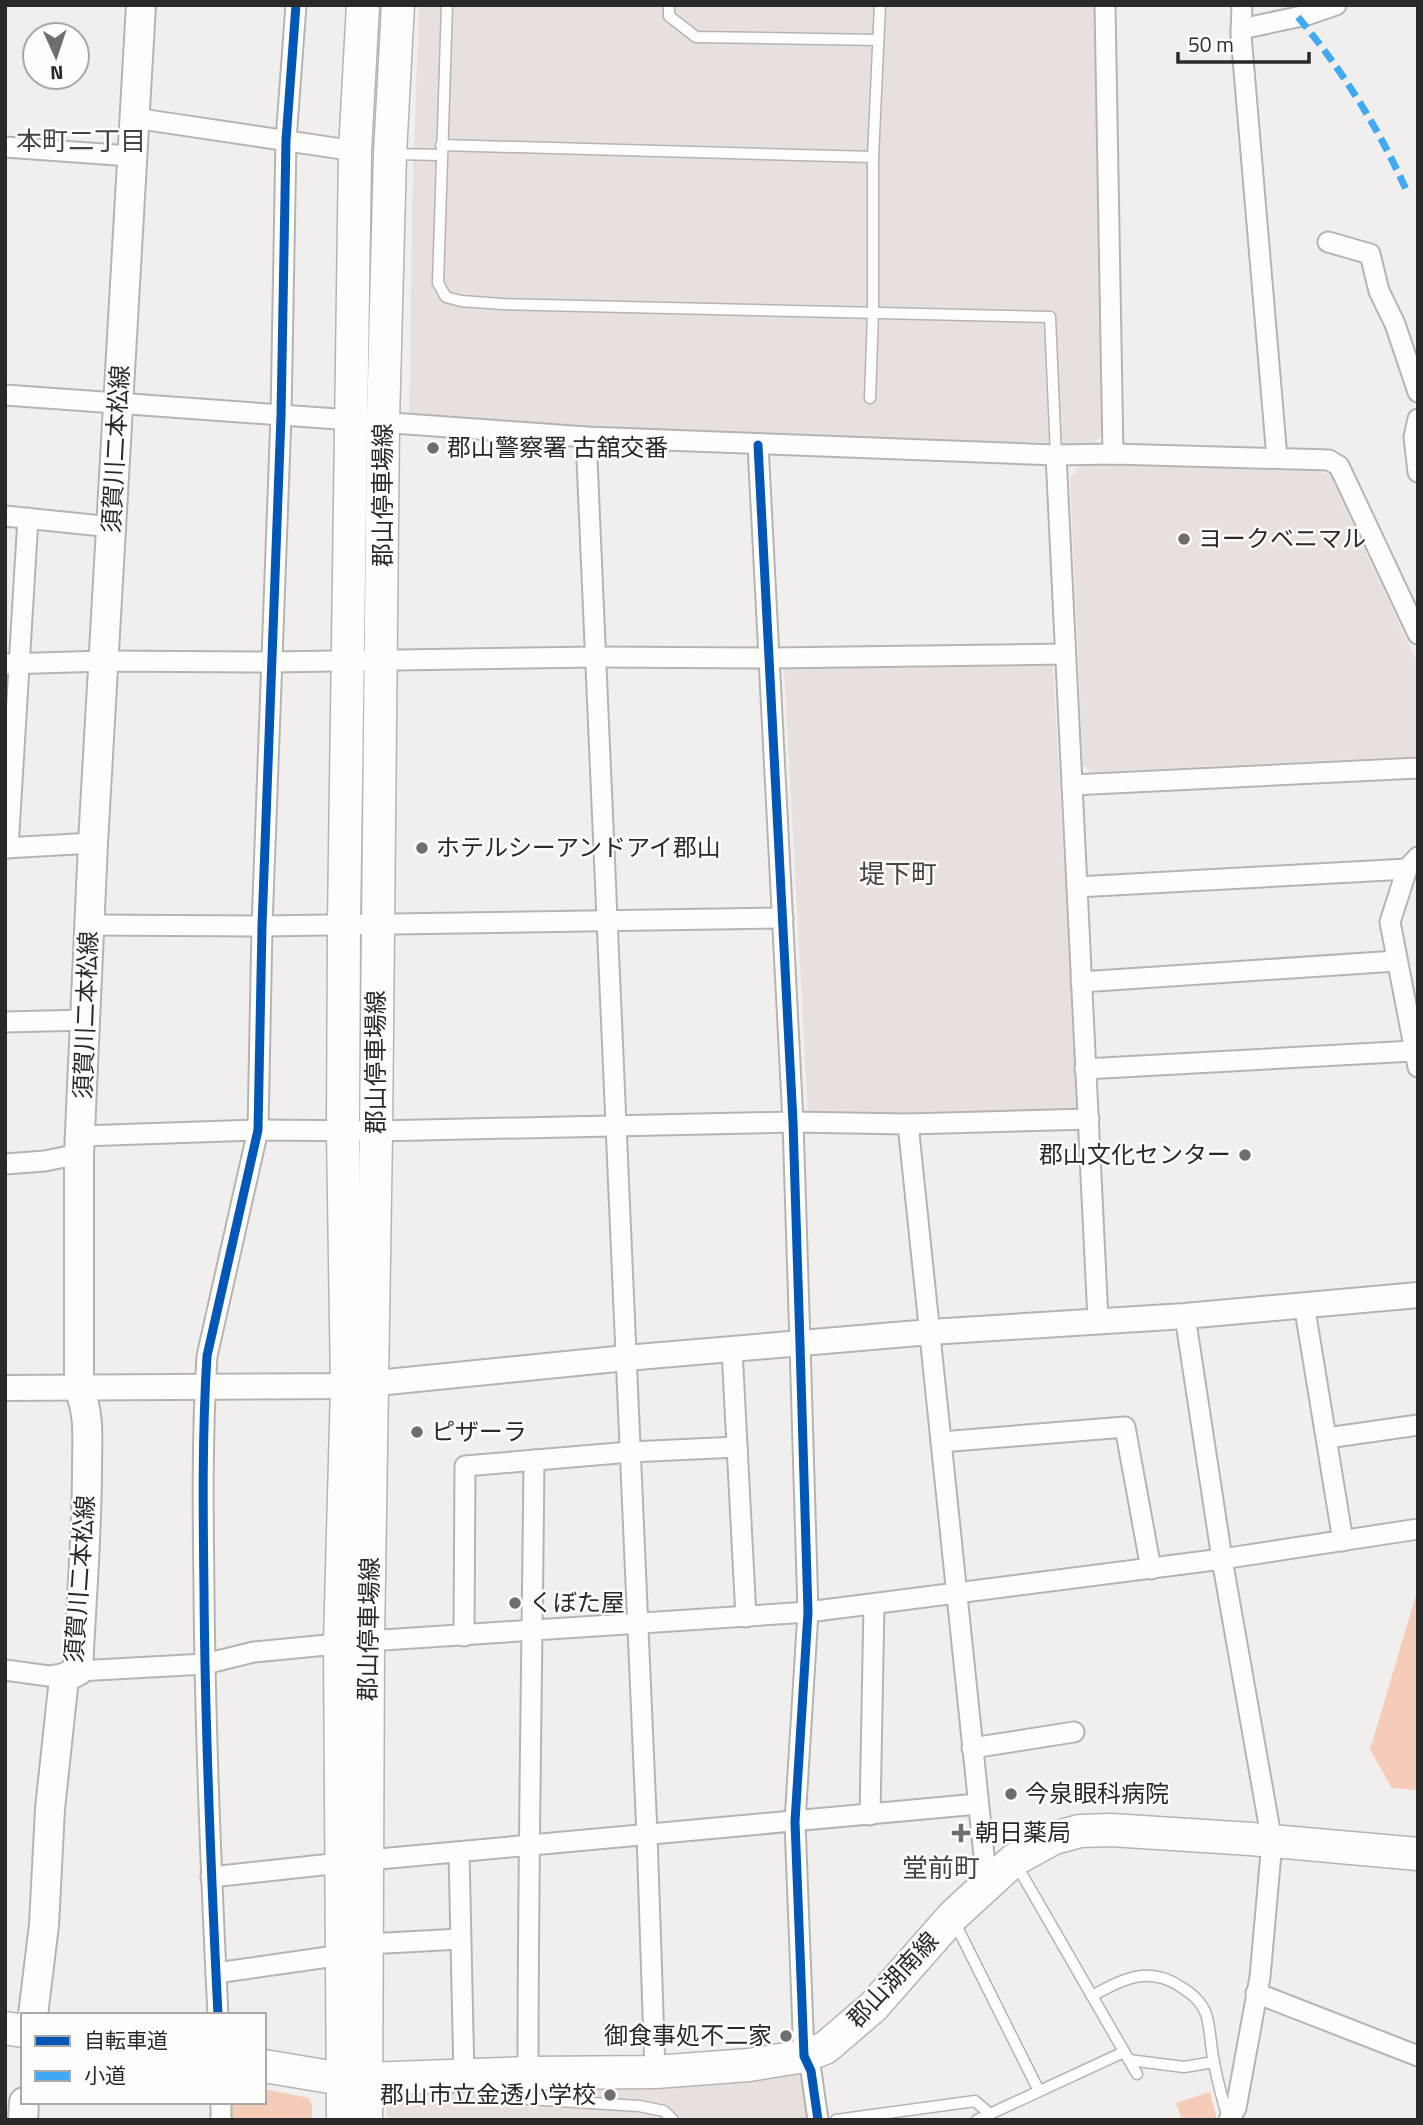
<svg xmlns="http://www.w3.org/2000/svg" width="1423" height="2125" viewBox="0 0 1423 2125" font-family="'Titillium Web','Noto Sans JP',sans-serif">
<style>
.built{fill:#e8e0dc}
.green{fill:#f5ccb8}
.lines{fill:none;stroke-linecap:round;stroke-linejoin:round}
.service-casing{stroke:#b6b4b2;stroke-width:13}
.minor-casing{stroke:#b6b4b2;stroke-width:23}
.tertiary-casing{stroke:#b6b4b2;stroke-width:28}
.secondary-casing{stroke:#b6b4b2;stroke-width:32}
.primary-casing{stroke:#b6b4b2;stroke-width:35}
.service{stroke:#fdfdfc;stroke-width:10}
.minor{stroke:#fdfdfc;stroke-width:19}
.tertiary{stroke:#fdfdfc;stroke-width:24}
.secondary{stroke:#fdfdfc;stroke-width:28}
.primary{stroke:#fdfdfc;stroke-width:32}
.quiet{stroke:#3fa9f5;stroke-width:7;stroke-dasharray:14 7;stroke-linecap:butt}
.cycleway-casing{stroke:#fffcfa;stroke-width:13}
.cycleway{stroke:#0057b8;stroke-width:9}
.poi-dot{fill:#706e6d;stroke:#fffcfa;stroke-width:2.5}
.labels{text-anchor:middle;stroke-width:5;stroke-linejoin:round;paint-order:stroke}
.poi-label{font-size:24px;fill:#2b2928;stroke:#fffcfa;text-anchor:start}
.street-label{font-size:24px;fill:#2b2928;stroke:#fffcfa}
.neighbourhood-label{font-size:26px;fill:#474341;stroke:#fffcfa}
</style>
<rect width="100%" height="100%" fill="#f1efed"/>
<g class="built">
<polygon points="419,5 1095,5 1094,43 1106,429 1095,443 829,440 640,433 409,416 413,172"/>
<polygon points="1081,465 1316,470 1330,475 1418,664 1418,756 1091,772 1083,765 1070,478"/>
<polygon points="1053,666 1078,1111 808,1114 784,669"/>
<polygon points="802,2073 810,2120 387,2120 386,2100 440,2091 655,2086"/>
</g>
<g class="green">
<polygon points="1418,1588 1418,1790 1392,1788 1370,1750"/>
<polygon points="264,2089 309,2098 312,2105 312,2120 230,2120 230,2102 264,2102"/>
<polygon points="1210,2092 1217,2120 1182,2120 1176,2103"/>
</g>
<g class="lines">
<g class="service-casing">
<g id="service">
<polyline points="447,5 438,283 446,297 461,301 502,304 1050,317 1056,455"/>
<polyline points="669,5 669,16 696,37 878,40"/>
<polyline points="441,145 873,157"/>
<polyline points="393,154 441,155"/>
<polyline points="870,398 873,313 873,157 880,5"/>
<polyline points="1016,1864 1137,2074"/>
<polyline points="955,1923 1039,2091"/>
<path d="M1092 1996C1122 1979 1149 1965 1181 1987 1192 1994 1201 2001 1206 2014 1211 2029 1210 2046 1214 2062 1217 2081 1223 2100 1228 2119"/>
<polyline points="1129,2060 1184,2067 1214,2062"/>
<polyline points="528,2077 528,2099 639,2106 664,2111 673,2120"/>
<polyline points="836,2120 975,2101 990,2114"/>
<polyline points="977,2120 1124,2052"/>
</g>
</g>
<g class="minor-casing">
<g id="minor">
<polyline points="1105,5 1113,454"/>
<polyline points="1242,5 1241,35 1277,458"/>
<polyline points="1241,29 1307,15 1336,5"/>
<polyline points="134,118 355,151"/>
<polyline points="5,147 131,156"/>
<polyline points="1328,242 1370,254 1379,291 1395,324 1418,392"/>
<polyline points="5,395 586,437 1056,455 1113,454 1329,460 1339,466 1418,634"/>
<polyline points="1418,419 1414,437 1418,472"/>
<polyline points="586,437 647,1835 655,2072"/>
<polyline points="758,445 793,1122 800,1344 808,1612 795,1822 804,2056 811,2071 818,2120"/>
<polyline points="1056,455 1098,1320"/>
<polyline points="5,516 112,527"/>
<polyline points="5,664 104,661 271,662 595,657 771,658 1065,654"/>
<polyline points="1072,785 1418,768"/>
<polyline points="5,848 93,843"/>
<polyline points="8,848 28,518"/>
<polyline points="1418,857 1407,869 1390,922 1418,1067"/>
<polyline points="1077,887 1407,869"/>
<polyline points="90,925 262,926 783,918"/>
<polyline points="1081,982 1396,961"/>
<polyline points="5,1022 86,1020"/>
<polyline points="1085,1069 1413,1051"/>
<polyline points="908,1124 987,1884"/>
<polyline points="81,1136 258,1130 376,1131 793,1122 908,1124 1089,1119"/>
<polyline points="5,1164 45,1161 79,1154"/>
<polyline points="1304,1304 1343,1541"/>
<polyline points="1185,1316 1222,1559 1272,1842 1260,1977 1236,2108 1229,2120"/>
<polyline points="732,1350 746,1617"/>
<polyline points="1327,1438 1418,1425"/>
<polyline points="941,1442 1125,1427 1151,1569"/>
<polyline points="464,1636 465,1466 630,1452 737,1447"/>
<polyline points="5,1670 49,1676 78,1671 205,1664 254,1652 368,1641 808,1612 1222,1559 1418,1529"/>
<polyline points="972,1748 1074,1732"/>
<polyline points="870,1815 874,1604"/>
<polyline points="459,1853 464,2077"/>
<polyline points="211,1877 368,1860 978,1804"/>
<polyline points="368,1944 460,1939"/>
<polyline points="216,1973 342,1955"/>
<polyline points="1256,1993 1418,2056"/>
<path d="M218 2015C211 1873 205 1731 204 1590 203 1512 202 1434 207 1356L258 1130 262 926 281 416 286 140 296 5"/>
<path d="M528 2073C528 1869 532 1665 534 1460"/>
<polyline points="221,2102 221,2120"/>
</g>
</g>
<g class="tertiary-casing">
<polyline id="tertiary" points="5,1388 347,1386 626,1358 930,1332 1185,1316 1418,1295"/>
</g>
<g class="secondary-casing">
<g id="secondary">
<path d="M33 2015 44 1925 50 1809 64 1678 78 1671C81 1603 87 1536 87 1468 87 1441 90 1414 79 1389V1154L93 843 141 5"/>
<polyline points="23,2120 24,2102"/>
</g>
</g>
<g class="primary-casing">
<g id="primary">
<polyline points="5,2028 23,2031"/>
<polyline points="264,2066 342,2079 367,2079 528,2073 655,2072 749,2065 804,2056 825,2048 873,2007 953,1916 1014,1860 1054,1838 1080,1831 1111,1830 1251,1839 1418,1854"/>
<polyline points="343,2120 340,1643 347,1386 343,1131 344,924 355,151 363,5"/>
<polyline points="366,2120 368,1641 376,1131 383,422 390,154 398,5"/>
</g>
</g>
<use href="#service" class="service"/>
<use href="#minor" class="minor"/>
<use href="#tertiary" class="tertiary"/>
<use href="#secondary" class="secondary"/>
<use href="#primary" class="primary"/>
<path class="quiet" d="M1298 17C1343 71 1380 130 1408 194"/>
<g class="cycleway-casing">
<g id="cycleway">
<polyline points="758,445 793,1122 800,1344 808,1612 795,1822 804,2056 811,2071 818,2120"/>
<path d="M218 2015C211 1873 205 1731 204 1590 203 1512 202 1434 207 1356L258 1130 262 926 281 416 286 140 296 5"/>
</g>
</g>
<use href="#cycleway" class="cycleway"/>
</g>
<g class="poi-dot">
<circle cx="433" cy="448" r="7"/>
<circle cx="1184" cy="539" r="7"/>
<circle cx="422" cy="848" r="7"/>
<circle cx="1245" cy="1155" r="7"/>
<circle cx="417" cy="1432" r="7"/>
<circle cx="515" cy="1603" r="7"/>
<circle cx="1011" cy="1794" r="7"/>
<path d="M957.5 1822.5h7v7h7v7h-7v7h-7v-7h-7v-7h7z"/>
<circle cx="786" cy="2036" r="7"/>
<circle cx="610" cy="2095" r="7"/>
</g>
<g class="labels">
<g class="poi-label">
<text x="447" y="456">郡山警察署 古舘交番</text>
<text x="1198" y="547">ヨークベニマル</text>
<text x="436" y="856">ホテルシーアンドアイ郡山</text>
<text x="1231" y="1163" text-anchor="end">郡山文化センター</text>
<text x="431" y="1440">ピザーラ</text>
<text x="529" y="1611">くぼた屋</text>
<text x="1025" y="1802">今泉眼科病院</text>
<text x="975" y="1841">朝日薬局</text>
<text x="772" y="2044" text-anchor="end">御食事処不二家</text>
<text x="596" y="2103" text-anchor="end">郡山市立金透小学校</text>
</g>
<g class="street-label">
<text transform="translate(116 449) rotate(-87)" y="8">須賀川二本松線</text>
<text transform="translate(383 495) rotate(-90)" y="8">郡山停車場線</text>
<text transform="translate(86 1015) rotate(-88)" y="8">須賀川二本松線</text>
<text transform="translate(376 1062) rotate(-90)" y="8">郡山停車場線</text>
<text transform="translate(80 1579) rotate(-86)" y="8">須賀川二本松線</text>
<text transform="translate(369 1629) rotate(-89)" y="8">郡山停車場線</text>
<text transform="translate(893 1980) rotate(-47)" y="8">郡山湖南線</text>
</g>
<g class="neighbourhood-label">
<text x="81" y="150">本町二丁目</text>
<text x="898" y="883">堤下町</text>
<text x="941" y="1877">堂前町</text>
</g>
</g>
<rect width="1423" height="2125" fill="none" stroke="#2b2928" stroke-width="14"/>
<rect x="21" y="2013" width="245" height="91" fill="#fffcfa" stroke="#aaa8a6" stroke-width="2"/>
<rect x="35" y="2036" width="35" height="10" fill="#0057b8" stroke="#aaa8a6" stroke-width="2"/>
<text x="84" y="2048" font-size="21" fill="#2b2928">自転車道</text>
<rect x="35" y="2071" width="35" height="10" fill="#3fa9f5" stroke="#aaa8a6" stroke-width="2"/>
<text x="84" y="2083" font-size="21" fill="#2b2928">小道</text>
<g transform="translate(56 56) rotate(177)"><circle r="33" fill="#fffcfa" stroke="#aaa8a6" stroke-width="2"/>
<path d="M0-5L12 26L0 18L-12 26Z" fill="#706e6d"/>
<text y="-10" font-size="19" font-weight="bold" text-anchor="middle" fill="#2b2928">N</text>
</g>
<path d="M1178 52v10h131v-10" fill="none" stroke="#2b2928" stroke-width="3.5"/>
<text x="1188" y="52" font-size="21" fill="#2b2928" stroke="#fffcfa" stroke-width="5" paint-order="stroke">50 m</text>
</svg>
